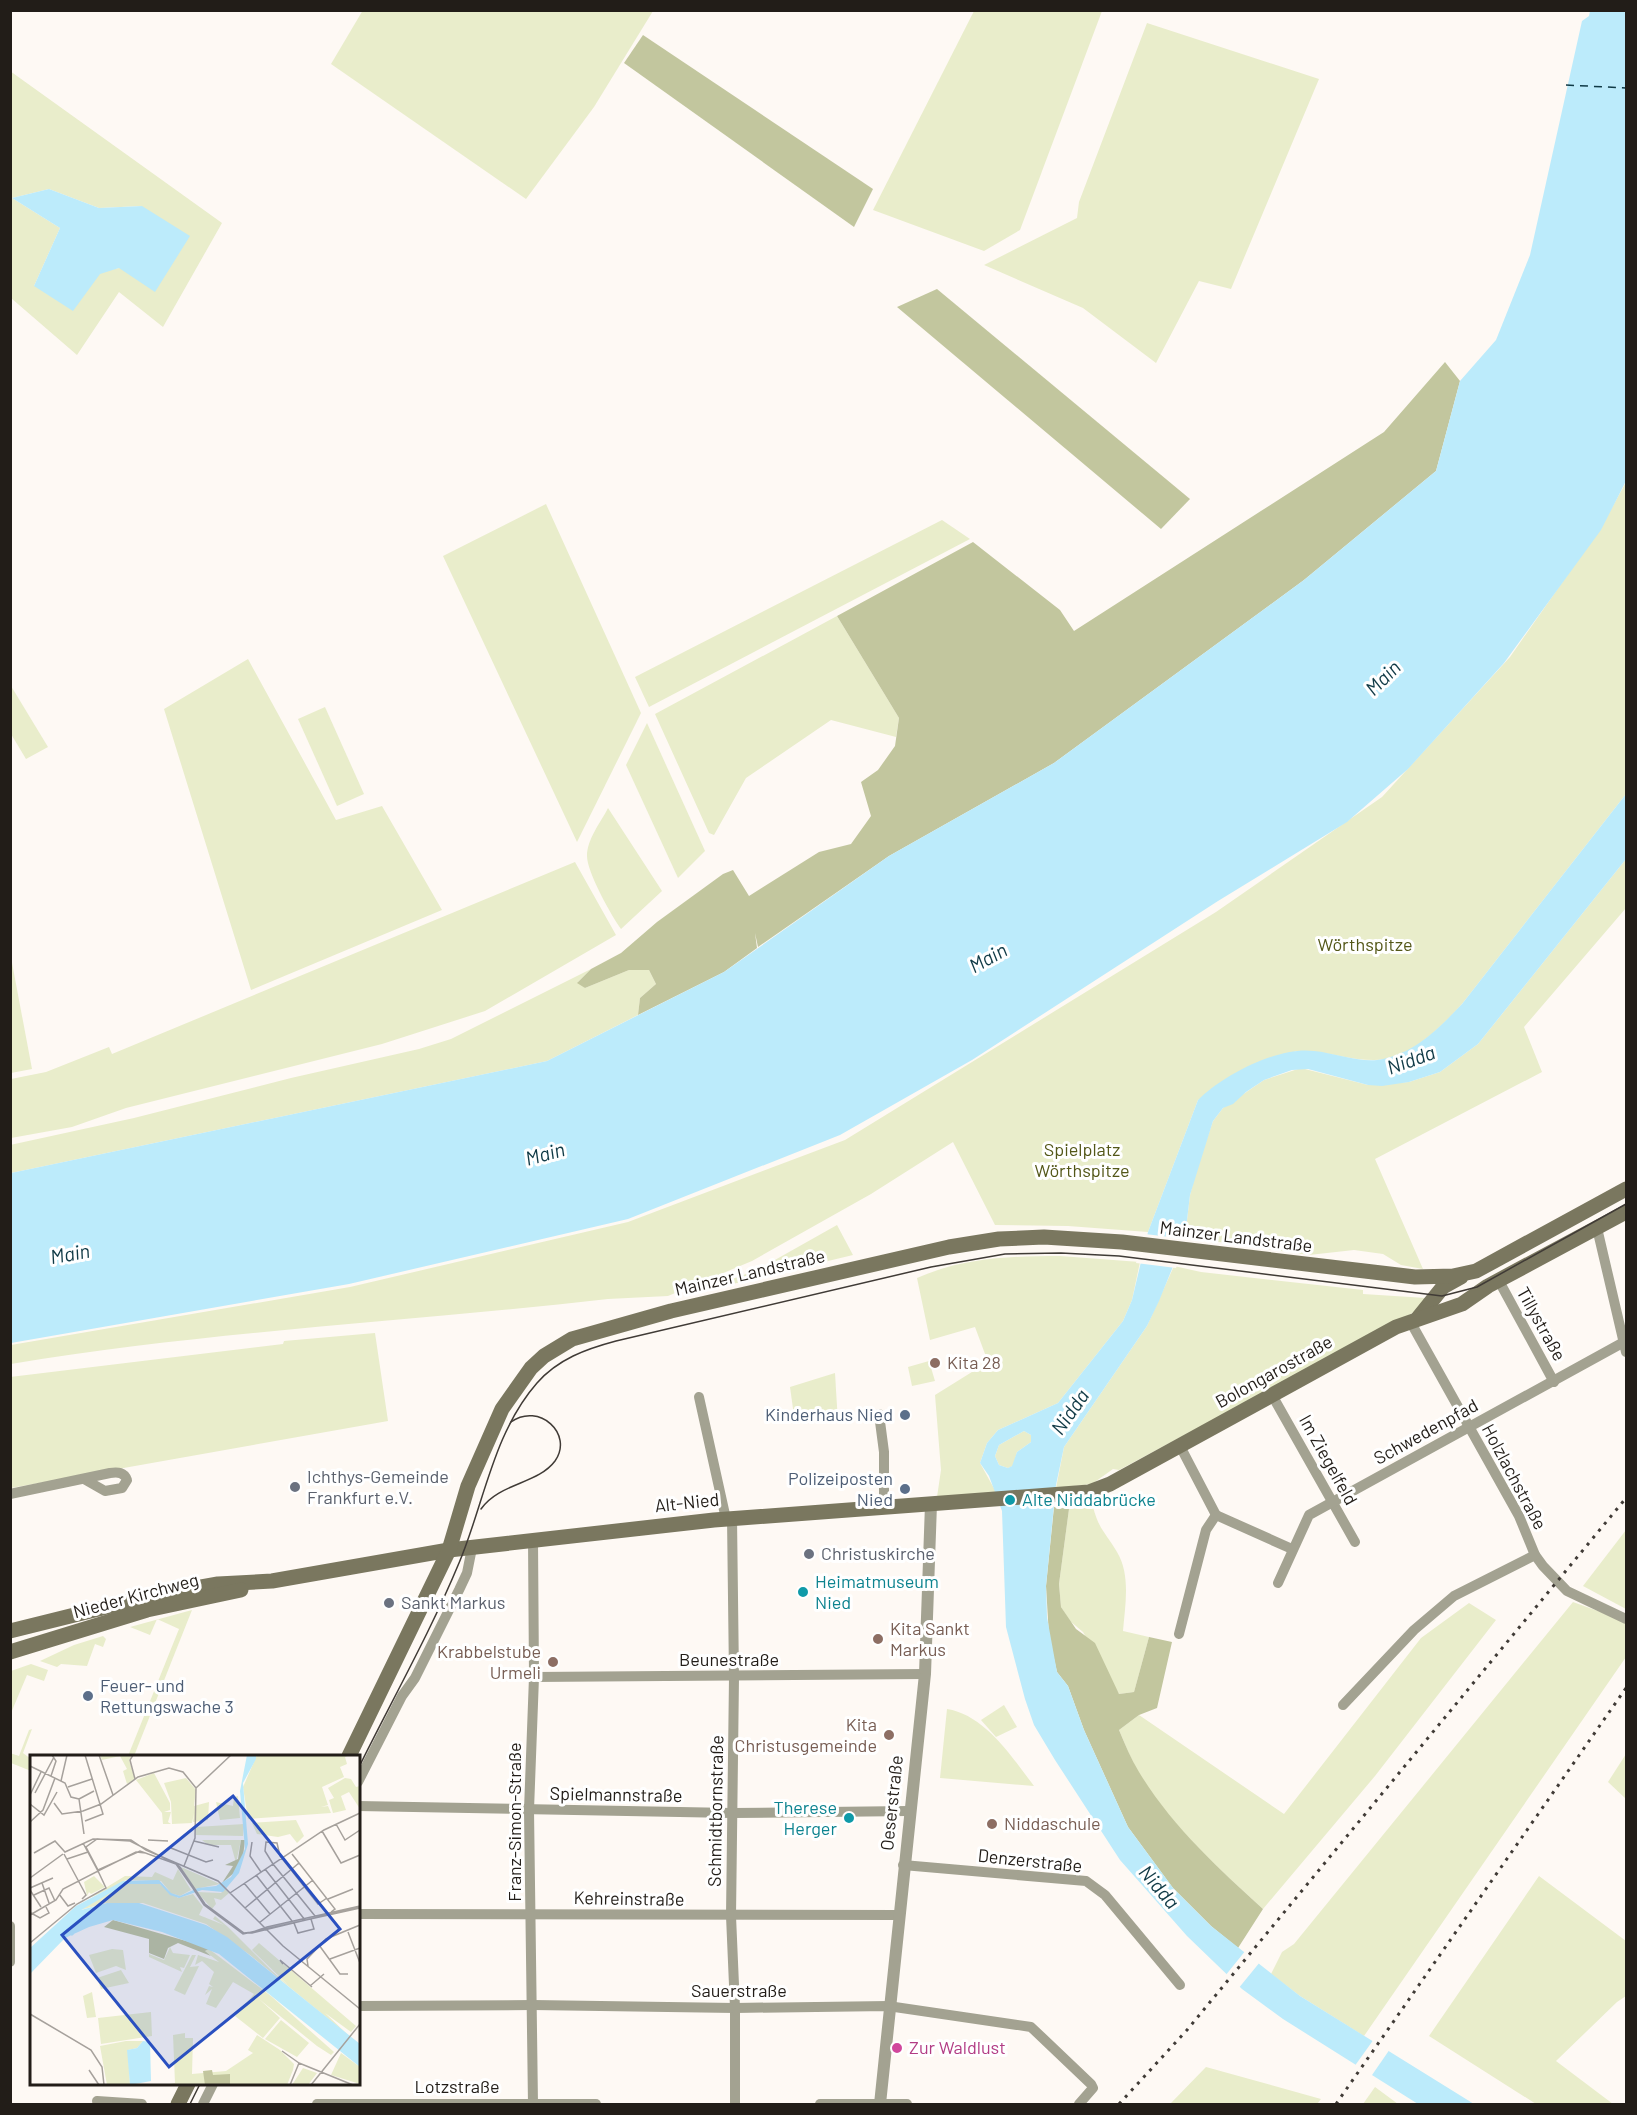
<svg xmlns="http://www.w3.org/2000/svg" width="1637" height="2115" viewBox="0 0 1637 2115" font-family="Barlow,sans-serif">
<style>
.green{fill:#e9edcb;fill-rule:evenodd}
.forest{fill:#c2c69e}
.water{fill:#bcebfb;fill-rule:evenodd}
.pier{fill:#fef9f4}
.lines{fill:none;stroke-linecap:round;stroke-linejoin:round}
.ferry{stroke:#103a46;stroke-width:1.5;stroke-dasharray:8 6;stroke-linecap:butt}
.minor{stroke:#a3a291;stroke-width:10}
.tertiary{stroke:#a3a291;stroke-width:12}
.secondary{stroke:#7a775f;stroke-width:15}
.tram{stroke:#403b36;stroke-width:1.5}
.rail{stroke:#403b36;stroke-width:3;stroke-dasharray:3 6;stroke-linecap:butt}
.education-dot{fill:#8d6e63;stroke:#fff;stroke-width:2}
.service-dot{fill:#5c6f8a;stroke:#fff;stroke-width:2}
.worship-dot{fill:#6b7280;stroke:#fff;stroke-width:2}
.culture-dot{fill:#0f9aa8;stroke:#fff;stroke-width:2}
.hotel-dot{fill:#d1479c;stroke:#fff;stroke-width:2}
.labels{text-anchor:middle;stroke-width:6;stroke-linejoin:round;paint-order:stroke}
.park-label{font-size:18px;fill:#535718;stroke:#fff}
.street-label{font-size:18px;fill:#221d18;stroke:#fff}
.education-label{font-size:18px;fill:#785e54;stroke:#fff;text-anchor:start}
.service-label{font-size:18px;fill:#4e5e75;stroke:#fff;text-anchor:end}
.worship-label{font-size:18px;fill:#5b616d;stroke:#fff;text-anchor:start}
.culture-label{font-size:18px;fill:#0d838f;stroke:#fff;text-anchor:start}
.hotel-label{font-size:18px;fill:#b23c85;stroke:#fff;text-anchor:start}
.water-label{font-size:20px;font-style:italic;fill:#103a46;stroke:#fff}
.inset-river{fill:none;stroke:#bcebfb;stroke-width:3}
.inset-road{fill:none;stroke:#a6a19c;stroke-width:1.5}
.view{fill:#2a50c0;fill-opacity:0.15;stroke:#2a50c0;stroke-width:3}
.inset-edge{fill:none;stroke:#221d18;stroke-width:3}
</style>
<rect width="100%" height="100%" fill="#fef9f4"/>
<g class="green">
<polygon points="363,10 653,10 653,11 594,107 526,199 331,64"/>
<polygon points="974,11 1102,11 1020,230 984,251 873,210"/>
<polygon points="1147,23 1319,79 1231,289 1199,281 1156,363 1083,308 984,265 1077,218 1079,202"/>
<path d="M10 71 222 223 163 327 119 292 77 355 11 298ZM49 189 99 208 142 206 119 268 34 286 60 228 12 198Z"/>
<path d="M1626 482V794L1462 1004C1440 1028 1409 1060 1374 1060 1348 1060 1323 1050 1296 1051L1198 1100 1148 1232 1068 1226 995 1225 953 1142 871 1194 752 1261 668 1296 608 1299C409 1322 208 1331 11 1364V1345L350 1287 628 1222 845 1140 1216 912 1382 797 1510 657 1603 524Z"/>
<polygon points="546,504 641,713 577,842 443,556"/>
<polygon points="942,520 970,539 649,707 635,677"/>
<polygon points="837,616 899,718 896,737 831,720 746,778 714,835 709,833 655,714"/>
<polygon points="248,659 336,820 382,806 442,910 251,990 164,709"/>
<polygon points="11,686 48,747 26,759 11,734"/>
<polygon points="325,707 364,794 337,806 298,719"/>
<polygon points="647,723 705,851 678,878 626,765"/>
<path d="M608 808 662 891 621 929C611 915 587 872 587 856 587 839 601 822 608 808Z"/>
<polygon points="1626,859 1626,908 1524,1027 1542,1072 1375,1159 1423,1269 1401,1265 1383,1254 1354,1250 1309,1255 1185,1237 1190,1195 1197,1168 1213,1121 1223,1108 1264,1080 1301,1068 1368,1085 1409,1082 1440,1072 1478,1044"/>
<polygon points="575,862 616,935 485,1011 382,1044 126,1108 72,1127 11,1138 11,1079 46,1072 109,1047 112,1054"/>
<polygon points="10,952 32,1069 11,1073 10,1073"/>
<polygon points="591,969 578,982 585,988 629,970 649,970 656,984 640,998 638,1015 547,1061 11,1173 10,1145 134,1118 291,1078 419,1049 451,1039"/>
<polygon points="837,1225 853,1255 691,1294 757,1270"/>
<path d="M1060 1256 1140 1262 1132 1300 1123 1321 1058 1403 998 1430 987 1443 980 1463 996 1492 937 1497 941 1470 935 1395 988 1362 975 1327 930 1340 917 1278C962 1258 1011 1256 1060 1256Z"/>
<polygon points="1174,1266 1201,1272 1363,1290 1363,1294 1426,1298 1420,1308 1409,1315 1119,1470 1113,1469 1092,1484 1056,1488 1064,1447 1147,1326"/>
<polygon points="375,1333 388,1421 11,1488 10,1377 283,1344 284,1341"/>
<polygon points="929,1361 935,1381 912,1386 908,1367"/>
<polygon points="835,1373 838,1423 795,1423 790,1387"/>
<polygon points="1024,1431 1031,1435 1031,1442 1017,1452 1013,1466 1008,1468 999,1465 995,1456 999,1445"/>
<path d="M1093 1507C1099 1530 1106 1533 1117 1552 1131 1575 1125 1606 1123 1631L1149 1637 1134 1692 1119 1694 1083 1632 1070 1621 1061 1607 1059 1584 1069 1509Z"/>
<polygon points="1626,1530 1626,1609 1583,1586"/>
<polygon points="1573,1602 1626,1621 1626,1657 1364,2036 1300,1996 1271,1974 1282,1952 1294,1944"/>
<path d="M1469 1603 1496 1620 1375 1776 1263 1909C1218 1868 1170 1825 1138 1772 1131 1759 1125 1744 1119 1730L1139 1715 1284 1814 1421 1638Z"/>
<polygon points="192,1610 134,1756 128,1756 179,1629 157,1619 150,1635 130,1627"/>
<polygon points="103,1636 106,1639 103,1647 95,1644 87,1666 61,1664 57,1667 40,1661 74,1645"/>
<polygon points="31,1664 48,1670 44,1681 27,1675 11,1713 11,1671"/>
<polygon points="1004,1705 1017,1727 996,1737 981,1720"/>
<path d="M947 1709C985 1715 1012 1757 1034 1786L940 1778Z"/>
<polygon points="32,1729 23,1753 31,1759 31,1771 11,1763 10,1753 19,1756 29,1730"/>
<polygon points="1626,1754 1626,1799 1608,1782"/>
<polygon points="1539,1876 1626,1941 1626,1996 1617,2002 1556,2061 1613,2104 1536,2104 1429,2036"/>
<polygon points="1206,2067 1321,2099 1317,2104 1170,2104"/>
<polygon points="1375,2087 1398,2104 1363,2104"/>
</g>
<g class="forest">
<polygon points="643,35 873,189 854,227 624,63"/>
<polygon points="937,289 1190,499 1161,529 897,307"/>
<polygon points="1445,362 1460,381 1436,471 1304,580 1054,763 889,856 758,947 755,933 757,948 724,972 638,1015 640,998 656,984 649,970 629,970 585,988 577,983 591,969 621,953 657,922 723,874 733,870 749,896 819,852 851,844 871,816 861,782 878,770 895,746 899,718 837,616 973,542 1060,610 1074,631 1384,432"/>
<path d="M1054 1507 1069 1509 1059 1584 1061 1607 1076 1629 1095 1643 1119 1694 1134 1692 1149 1637 1172 1642 1157 1708 1139 1715 1119 1730C1125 1744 1131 1759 1139 1772 1171 1825 1218 1868 1263 1909L1238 1948 1211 1926 1173 1888 1128 1827 1084 1730 1068 1686 1057 1672 1049 1636 1046 1586Z"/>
</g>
<g class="water">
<polygon points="1590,11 1626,11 1626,481 1601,530 1504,663 1408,769 1347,822 1218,901 972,1060 840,1135 628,1219 349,1284 11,1343 11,1173 547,1061 724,972 889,856 1054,763 1304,580 1436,471 1460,381 1496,340 1530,255 1582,21 1589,16"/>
<polygon points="49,189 99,208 142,206 190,236 155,292 119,268 100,274 73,311 34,286 60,228 12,198"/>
<path d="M1626 794V859L1478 1044 1440 1072 1409 1082 1382 1086 1368 1085 1308 1069 1292 1070 1264 1080 1246 1092 1233 1104 1223 1108 1213 1121 1190 1195 1185 1237 1159 1301 1147 1326 1064 1447 1056 1485 1046 1586 1047 1617 1057 1672 1068 1686 1084 1730 1128 1827 1173 1888 1211 1926 1300 1996 1474 2104H1418L1283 2019 1242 1989 1187 1936 1120 1860 1055 1760 1034 1725 1025 1699 1006 1627 1002 1511 989 1476 980 1463 987 1443 998 1430 1058 1403 1123 1321 1132 1300 1148 1232 1198 1100C1223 1075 1279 1046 1314 1051 1336 1053 1362 1064 1383 1059 1416 1052 1439 1028 1462 1004ZM1024 1431 1031 1435V1442L1017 1452 1012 1466 1008 1468 999 1465 995 1456 999 1445Z"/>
</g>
<g class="pier">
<polygon points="1145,1234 1187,1239 1176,1268 1136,1263"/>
<polygon points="1246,1950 1260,1962 1238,1989 1225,1976"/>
<polygon points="1374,2039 1390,2049 1370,2078 1354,2067"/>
</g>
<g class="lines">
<polyline class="ferry" points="1566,85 1626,88"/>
<g class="minor">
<polyline points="1597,1228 1626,1352"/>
<polyline points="1499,1281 1554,1382"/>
<polyline points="1410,1321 1519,1516 1535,1555 1543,1566 1567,1591 1626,1619"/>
<polyline points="1272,1395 1355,1542"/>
<polyline points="699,1397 726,1519"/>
<polyline points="879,1414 884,1452 884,1508"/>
<polyline points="1180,1446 1216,1515 1292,1549"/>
<path d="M10 1494 110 1473C118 1472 124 1472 127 1480L122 1488 105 1491 84 1479"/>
<polyline points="732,1518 734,1677 731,1916 735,2008 735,2104"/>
<polyline points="533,1540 534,1677 529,1810 533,2104"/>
<polyline points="1278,1583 1309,1515 1624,1342"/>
<polyline points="1179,1634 1206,1530 1216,1515"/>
<polyline points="534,1677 925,1674"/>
<polyline points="1343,1705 1414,1630 1454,1596 1535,1555"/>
<polyline points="358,1782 402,1696 415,1678 459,1590 467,1573 472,1548"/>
<polyline points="358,1806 732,1813 909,1811"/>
<polyline points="903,1865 1086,1881 1105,1895 1180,1985"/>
<polyline points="358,1914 899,1915"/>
<polyline points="10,1926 10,1962"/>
<polyline points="358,2006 533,2005 735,2008 888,2006 1031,2027 1091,2084 1093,2088 1079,2104"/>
<polyline points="97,2101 142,2104"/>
<polyline points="203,2104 213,2084"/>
<polyline points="317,2104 596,2104"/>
<polyline points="820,2104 907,2104"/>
</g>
<polyline class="tertiary" points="880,2104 925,1674 931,1504"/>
<g class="secondary">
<polyline points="1418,1318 1443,1287 1461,1277"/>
<polyline points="10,1631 151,1596 218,1584 272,1581 449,1550 714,1520 1089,1492 1110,1484 1396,1327 1462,1304 1488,1286 1626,1212"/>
<polyline points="10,1652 147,1610 241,1590"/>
<polyline points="349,1756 449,1550 468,1486 502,1409 531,1368 544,1356 572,1339 671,1311 949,1247 999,1239 1044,1237 1122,1242 1415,1277 1453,1276 1476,1271 1626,1189"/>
<polyline points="178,2104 188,2084"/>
</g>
<g class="tram">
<path d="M481 1509C499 1483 538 1484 555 1461 574 1434 539 1402 511 1422"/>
<path d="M358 1769C392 1700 430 1633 459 1563 484 1504 493 1433 537 1383 558 1359 586 1349 616 1341L931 1267 1005 1254 1061 1253 1119 1256 1442 1296 1477 1287 1626 1204"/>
<polyline points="190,2104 200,2084"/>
</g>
<g class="rail">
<polyline points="1119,2104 1187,2030 1626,1498"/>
<polyline points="1336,2104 1626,1688"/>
</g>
</g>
<g class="education-dot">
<circle cx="935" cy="1363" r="6"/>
<circle cx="878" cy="1639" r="6"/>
<circle cx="553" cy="1662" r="6"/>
<circle cx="889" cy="1735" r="6"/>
<circle cx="992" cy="1824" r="6"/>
</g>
<g class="service-dot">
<circle cx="905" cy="1415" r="6"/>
<circle cx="905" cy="1489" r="6"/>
<circle cx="88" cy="1696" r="6"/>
</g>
<g class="worship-dot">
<circle cx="295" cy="1487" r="6"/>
<circle cx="809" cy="1554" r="6"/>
<circle cx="389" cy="1603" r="6"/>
</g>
<g class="culture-dot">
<circle cx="1010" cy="1500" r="6"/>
<circle cx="803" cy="1592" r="6"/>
<circle cx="849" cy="1818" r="6"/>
</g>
<circle class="hotel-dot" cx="897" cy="2048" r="6"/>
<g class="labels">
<g class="park-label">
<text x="1365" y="951">Wörthspitze</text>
<text x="1082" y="1156">Spielplatz<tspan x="1082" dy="21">Wörthspitze</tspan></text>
</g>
<g class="street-label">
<text transform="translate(1236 1237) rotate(7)" y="6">Mainzer Landstraße</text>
<text transform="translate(750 1273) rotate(-13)" y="6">Mainzer Landstraße</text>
<text transform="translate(1541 1324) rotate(61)" y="6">Tillystraße</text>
<text transform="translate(1274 1372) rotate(-29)" y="6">Bolongarostraße</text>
<text transform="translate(1426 1432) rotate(-29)" y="6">Schwedenpfad</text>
<text transform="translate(1328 1460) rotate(61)" y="6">Im Ziegelfeld</text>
<text transform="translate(1514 1477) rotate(62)" y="6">Holzlachstraße</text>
<text transform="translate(687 1503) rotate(-6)" y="6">Alt-Nied</text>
<text transform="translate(136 1596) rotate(-15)" y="6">Nieder Kirchweg</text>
<text x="729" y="1666">Beunestraße</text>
<text transform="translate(616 1795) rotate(1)" y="6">Spielmannstraße</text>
<text transform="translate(892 1803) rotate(-84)" y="6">Oeserstraße</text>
<text transform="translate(716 1811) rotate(-89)" y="6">Schmidtbornstraße</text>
<text transform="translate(515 1822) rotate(-90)" y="6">Franz-Simon-Straße</text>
<text transform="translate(1030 1861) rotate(6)" y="6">Denzerstraße</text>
<text transform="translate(629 1899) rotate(1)" y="6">Kehreinstraße</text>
<text x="739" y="1997">Sauerstraße</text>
<text x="457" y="2093">Lotzstraße</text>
</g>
<g class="education-label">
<text x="947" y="1369">Kita 28</text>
<text x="890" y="1635">Kita Sankt<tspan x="890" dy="21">Markus</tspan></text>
<text x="541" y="1658" text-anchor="end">Krabbelstube<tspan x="541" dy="21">Urmeli</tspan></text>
<text x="877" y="1731" text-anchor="end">Kita<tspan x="877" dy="21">Christusgemeinde</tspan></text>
<text x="1004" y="1830">Niddaschule</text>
</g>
<g class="service-label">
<text x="893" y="1421">Kinderhaus Nied</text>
<text x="893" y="1485">Polizeiposten<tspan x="893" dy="21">Nied</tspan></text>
<text x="100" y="1692" text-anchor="start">Feuer- und<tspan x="100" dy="21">Rettungswache 3</tspan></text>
</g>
<g class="worship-label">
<text x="307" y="1483">Ichthys-Gemeinde<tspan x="307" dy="21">Frankfurt e.V.</tspan></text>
<text x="821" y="1560">Christuskirche</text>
<text x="401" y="1609">Sankt Markus</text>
</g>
<g class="culture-label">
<text x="1022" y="1506">Alte Niddabrücke</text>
<text x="815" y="1588">Heimatmuseum<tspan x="815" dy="21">Nied</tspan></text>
<text x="837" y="1814" text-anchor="end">Therese<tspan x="837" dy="21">Herger</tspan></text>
</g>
<g class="hotel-label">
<text x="909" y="2054">Zur Waldlust</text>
</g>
<g class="water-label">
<text transform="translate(1383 678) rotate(-45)" y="7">Main</text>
<text transform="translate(988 958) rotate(-29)" y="7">Main</text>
<text transform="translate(1411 1060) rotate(-20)" y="7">Nidda</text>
<text transform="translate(545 1154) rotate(-15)" y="7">Main</text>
<text transform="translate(70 1254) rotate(-10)" y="7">Main</text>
<text transform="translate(1070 1412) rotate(-55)" y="7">Nidda</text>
<text transform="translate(1159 1887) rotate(49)" y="7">Nidda</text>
</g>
</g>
<g transform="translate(30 1755)">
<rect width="330" height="330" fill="#fef9f4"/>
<path d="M70 0H102L99 5 105 24 97 29 93 16 97 14 90 1 72 5ZM227 0H320L315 2 317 9 310 12 314 22 292 32 298 50 291 52 298 51 301 58 218 64 213 32ZM124 18 140 48V55L134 57H141L138 67 141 69H133L132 58 106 25ZM156 23 166 35 164 51 179 47 178 65 163 67 164 58 162 68 142 69 141 47 134 28ZM315 23 321 24 326 32 330 31V54L319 37 311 41 316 55 303 58 299 45 304 43 298 33ZM208 41 210 63 190 65 186 47 203 51 204 42ZM266 65 274 81 267 88 260 79 248 82 227 79 222 68ZM214 69 213 81 166 80V72ZM172 85H211L206 108 201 90H178ZM151 112 190 129 165 134ZM148 114 161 135 150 141 141 138 131 126 96 125 78 135 59 143 95 121 122 122 125 117 143 125ZM64 121 75 132 61 139 59 137 57 141 54 127ZM94 129H130L148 143 163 139 173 152 169 160 194 170 183 164 185 161 198 172 242 216 258 230 222 195 229 188 326 271 321 277 295 258 318 280 220 200 176 169 113 148H76L50 155ZM195 134 199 138 191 145 184 143 186 149 182 154 167 137 191 138ZM140 192 143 198 160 200 154 213 150 212 152 217 119 202V199L134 205ZM82 194 93 195 96 215 86 211 66 218 59 200ZM179 194 241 241 304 297 301 300 287 291 229 244 250 263 233 283 205 261 224 239 203 227 186 253 176 249 182 234 175 240 179 231 183 232 179 229 184 217 172 206 165 210 168 200 189 207 175 196ZM162 200H166L160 212 169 211 155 240 144 235ZM91 215 99 228 71 234 67 223ZM62 237 66 262 57 263 53 241ZM121 257 122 281 71 289 68 263ZM251 265 279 288 267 302 235 284ZM155 278V283H163L162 319 196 316 223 298 218 295 227 280 250 295 264 309 263 315 257 330H135L145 328 143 280ZM96 286H113L107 293 98 295 100 330H77L70 291ZM311 298 330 312V329L301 320ZM273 313 287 318 278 330H262Z" fill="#e9edcb"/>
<path d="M211 85H215L213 101 205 117 192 128 203 111 195 110 208 104ZM83 165 170 190 179 194 175 196 181 201 148 188 138 193 134 204 119 198V184L74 172ZM182 315 183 320 200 319V330H175L173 316Z" fill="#c2c69e"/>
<path d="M217 0H226V4L213 28 218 89 209 118 193 137 172 135 149 143 140 140 130 129H96L51 155 77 148H109L176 170 197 182 330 289V312L189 199 132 177 83 165 59 172 35 183 0 219V193L46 151 93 126 129 125 141 138 150 141 168 133 186 131 201 122 215 94 210 36ZM113 286 120 287 121 326 100 330 97 295 107 293Z" fill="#bcebfb"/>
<path class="inset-river" d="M32 165 43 180"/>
<path class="inset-road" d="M69 0 83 40M103 0 100 5 105 24M0 11 35 28 41 42 49 44M21 21 26 6 22 0M31 26 37 0M38 32 62 24M166 33 201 0M5 38 24 2M0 40 11 17M24 48 32 59 53 56 71 49 108 22 139 13 153 17 166 33M0 49 14 60 27 37M55 66 73 59 55 0M0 67 13 55 25 23M306 69 315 85 330 75M292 76 311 108 330 100M54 79 49 44 64 36M118 85 138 86M164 86 189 92M222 87 220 101 231 117M53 88 68 116 106 97 116 98M141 93 176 107 183 105M4 98 25 86 35 97 63 84 101 85 116 95 188 126 253 191 330 254M34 99 56 140 52 144M262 99 305 154 301 157M37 104 58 97M147 109 174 150 213 179 330 153M154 111 165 83 166 33M235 114 275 165M226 120 262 166M0 123 33 99M12 128 19 148M214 128 240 159M0 133 23 123M0 135 11 152M200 138 294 75 330 58M29 139 38 151 45 148M4 140 19 133 25 146M298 144 323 134M330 151 237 172 223 177 214 178 175 149 150 112 146 109 100 86 67 84 56 92 68 115 110 96 146 109 174 149 214 178H222L330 152M215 153 269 108M1 158 10 163 19 158 16 152M0 160 26 145 33 134 68 116 76 133 47 149 0 188M285 161 243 109 235 96 236 87 247 88 250 101 288 149 297 143M229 168 283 125M264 168 268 178 284 174 281 164M318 177 330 208M289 190 310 219H318M300 204 330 193M253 209 250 205 282 232M278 211 277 204 296 184 330 170M280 231 294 219M0 259 61 295 72 312 74 330M252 296 269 308M269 308 323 330M59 315 69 330M260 330 269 308M281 330 330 269"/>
<path class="view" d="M203 41 310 174 139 312 32 180Z"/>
<rect width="330" height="330" class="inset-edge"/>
</g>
<rect width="1637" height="2115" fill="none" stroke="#221d18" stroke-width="24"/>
</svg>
